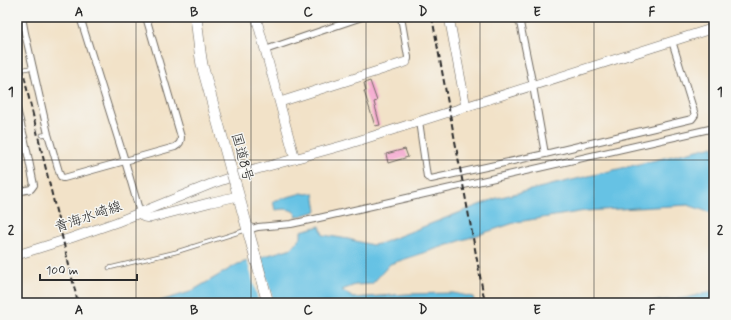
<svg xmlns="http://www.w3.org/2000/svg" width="731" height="320" viewBox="0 0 731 320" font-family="Mynerve,'Klee One',sans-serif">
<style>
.water{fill:#66c2e4;stroke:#487688}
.pier{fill:#f2e2c8}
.building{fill:#f5a7cf}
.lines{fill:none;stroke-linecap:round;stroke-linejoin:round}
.lane-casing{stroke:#716b62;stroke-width:4.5}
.street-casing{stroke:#716b62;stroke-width:8}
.secondary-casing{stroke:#716b62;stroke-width:10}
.highway-casing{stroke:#716b62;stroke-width:12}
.lane{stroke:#fff;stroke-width:3}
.street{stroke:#fff;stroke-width:6}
.secondary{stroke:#fff;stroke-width:9}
.highway{stroke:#fff;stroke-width:11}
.rail{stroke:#2b2b2b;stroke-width:2;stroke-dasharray:6 3;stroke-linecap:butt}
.highway-bridge-casing{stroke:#716b62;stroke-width:12;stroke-linecap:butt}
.highway-bridge{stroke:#fff;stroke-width:11}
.grid{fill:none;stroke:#2b2b2b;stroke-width:1;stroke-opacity:0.55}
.labels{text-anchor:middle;stroke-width:3;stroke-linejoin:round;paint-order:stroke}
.street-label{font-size:14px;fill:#2b2b2b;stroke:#f6f6f2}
.neatline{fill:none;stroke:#2b2b2b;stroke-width:1.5}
.grid-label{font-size:13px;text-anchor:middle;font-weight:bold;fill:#2b2b2b}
</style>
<rect width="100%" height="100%" fill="#f6f6f2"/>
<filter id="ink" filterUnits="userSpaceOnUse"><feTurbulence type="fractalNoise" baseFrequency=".025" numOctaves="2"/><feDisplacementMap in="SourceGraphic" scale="8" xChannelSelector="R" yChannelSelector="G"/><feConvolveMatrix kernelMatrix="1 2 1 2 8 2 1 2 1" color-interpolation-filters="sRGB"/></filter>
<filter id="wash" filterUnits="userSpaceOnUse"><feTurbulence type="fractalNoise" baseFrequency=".012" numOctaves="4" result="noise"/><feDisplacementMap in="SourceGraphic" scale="16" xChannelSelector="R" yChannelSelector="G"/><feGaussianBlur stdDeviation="0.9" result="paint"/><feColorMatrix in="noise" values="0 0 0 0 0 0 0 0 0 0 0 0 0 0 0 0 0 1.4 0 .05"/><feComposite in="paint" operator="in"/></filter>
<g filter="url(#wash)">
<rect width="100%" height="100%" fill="#f2e2c8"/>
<g class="water">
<polygon points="714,146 714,214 688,205 585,211 517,222 390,264 372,284 355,285 342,290 353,298 407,294 453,293 473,297 475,303 154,303 190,292 238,264 292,248 301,237 301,231 320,226 323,235 348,239 372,245 379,244 497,198"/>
<path d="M302 193 306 194 314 193 317 211 297 217C294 207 283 209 275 210L273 201Z"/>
<polygon points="714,291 714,303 636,303 686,298"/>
</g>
<polygon class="pier" points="260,255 274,303 259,303 247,260"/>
<g id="blocks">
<g class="building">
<polygon points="370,81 377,101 374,102 380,125 375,126 364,91 366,91 364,83"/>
<polygon points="405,149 408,157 388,163 386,154"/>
</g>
</g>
</g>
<g filter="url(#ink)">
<use href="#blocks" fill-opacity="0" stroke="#716b62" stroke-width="1"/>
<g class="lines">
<g class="lane-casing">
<g id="lane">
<polyline points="25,69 33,67"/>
<polyline points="42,135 48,134"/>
<polyline points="109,268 176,252 246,230"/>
</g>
</g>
<g class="street-casing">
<g id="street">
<path d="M22 17 25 33 48 134 60 175 62 178H64L175 147C180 144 181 142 181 137L146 17"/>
<polyline points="80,17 125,161 140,213"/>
<polyline points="401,17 408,57 408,59 406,62"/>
<polyline points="519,18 533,86 545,154"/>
<polyline points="265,50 362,17"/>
<polyline points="17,109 25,141 34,185 31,189 17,192"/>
<polyline points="419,121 427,177 431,179 545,154 692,119 695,115 672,41"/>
<polyline points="248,230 258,227 291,224 319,218 714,128"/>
</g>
</g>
<g class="secondary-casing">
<g id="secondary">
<polyline points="256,17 295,159"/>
<polyline points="449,17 466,107"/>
<polyline points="519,21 531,17"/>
<polyline points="280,102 406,62"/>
<polyline points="140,213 144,217 150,218 212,202 238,196"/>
<polyline points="17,255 71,238 117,222 211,184 243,173 345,145 714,28"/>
</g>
</g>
<g class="highway-casing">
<g id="highway">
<polyline points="196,17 200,52 202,65 231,170"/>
<polyline points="235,183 268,303"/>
</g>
</g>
<use href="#lane" class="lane"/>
<use href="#street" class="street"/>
<use href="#secondary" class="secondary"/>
<use href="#highway" class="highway"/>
<g class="rail">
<polyline points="432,17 485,303"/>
<polyline points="17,41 28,94 78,303"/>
</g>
<g class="highway-bridge-casing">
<polyline id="highway-bridge" points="231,170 235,183"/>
</g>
<use href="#highway-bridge" class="highway-bridge"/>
</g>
</g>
<path class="grid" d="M136 17V303M251 17V303M366 17V303M480 17V303M594 17V303M17 160H714"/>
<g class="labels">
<g class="street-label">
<text transform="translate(243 157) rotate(75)" y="5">国道8号</text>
<text transform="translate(88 216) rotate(-19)" y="5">青海水崎線</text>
</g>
</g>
<rect width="731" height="320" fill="none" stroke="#f6f6f2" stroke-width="44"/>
<path d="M40 274v6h97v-6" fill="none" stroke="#2b2b2b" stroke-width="2"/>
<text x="46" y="274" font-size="12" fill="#2b2b2b" stroke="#f6f6f2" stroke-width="3" paint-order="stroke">100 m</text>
<rect x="22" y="22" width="687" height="276" class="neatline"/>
<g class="grid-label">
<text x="79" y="16">A</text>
<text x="194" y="16">B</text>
<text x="308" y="16">C</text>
<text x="423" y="16">D</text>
<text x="537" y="16">E</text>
<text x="652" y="16">F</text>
<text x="11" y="96">1</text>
<text x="720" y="96">1</text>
<text x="11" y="234">2</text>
<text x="720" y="234">2</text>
<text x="79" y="314">A</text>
<text x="194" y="314">B</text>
<text x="308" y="314">C</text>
<text x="423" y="314">D</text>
<text x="537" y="314">E</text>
<text x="652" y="314">F</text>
</g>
</svg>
